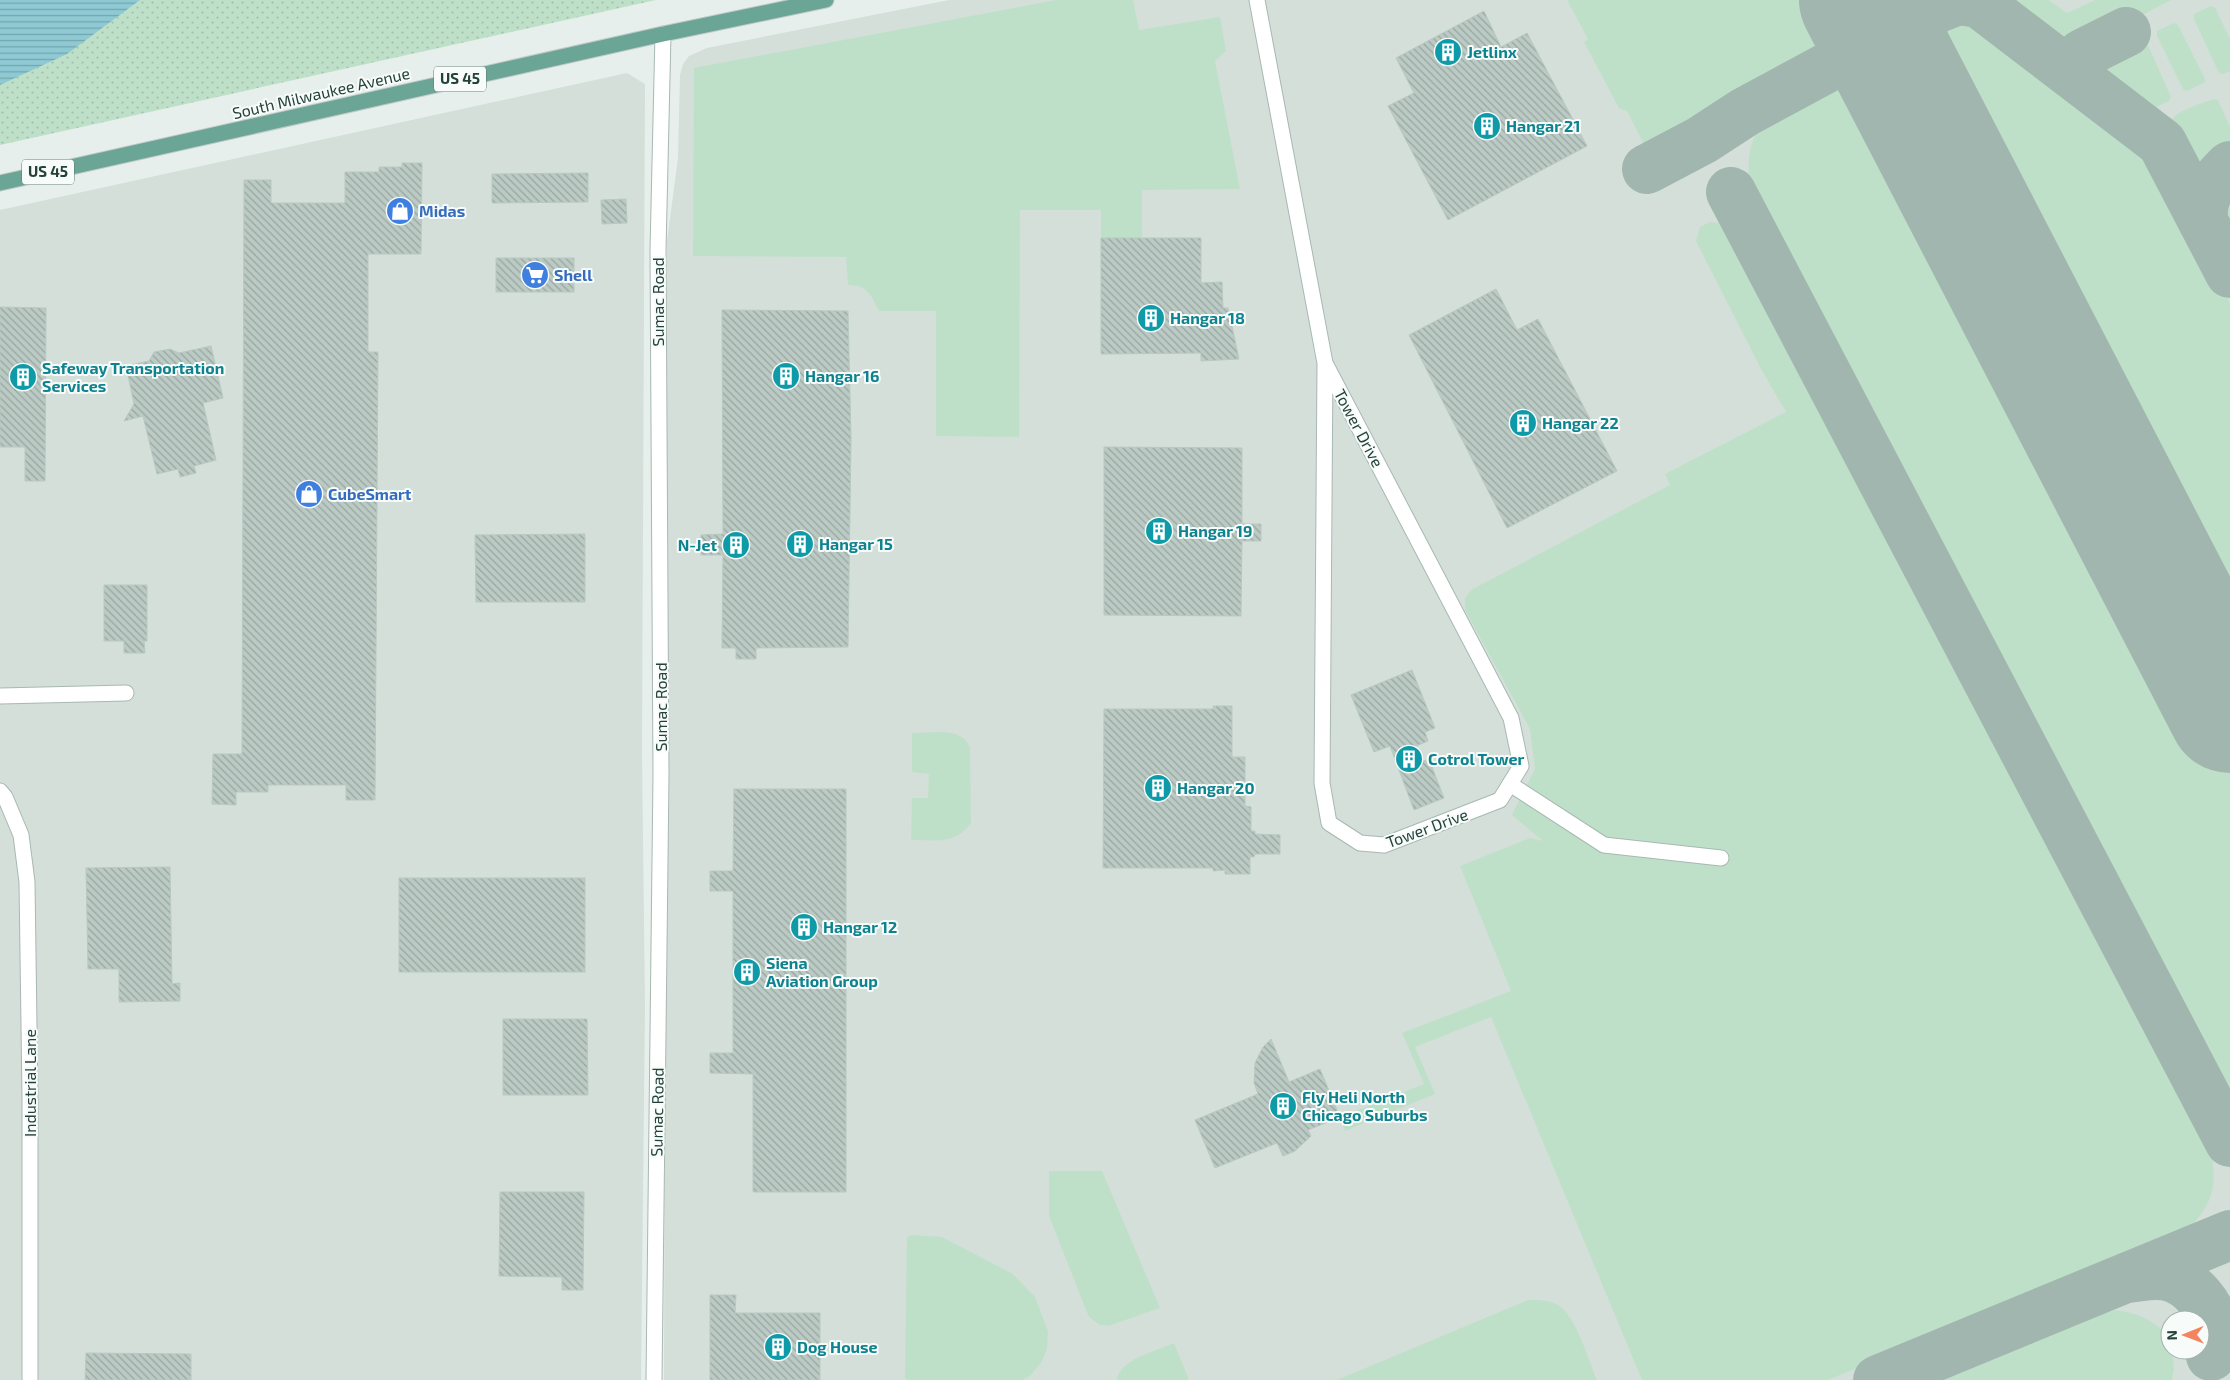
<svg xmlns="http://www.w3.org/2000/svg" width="2230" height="1380" viewBox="0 0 2230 1380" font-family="'Exo 2',sans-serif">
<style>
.built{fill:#d4dfda;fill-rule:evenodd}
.grass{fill:#bfe0c8}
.park{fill:url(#park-dots)}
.water{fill:url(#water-rules)}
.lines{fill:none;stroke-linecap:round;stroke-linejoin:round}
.taxiway{stroke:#a2b6b0;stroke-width:50}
.runway{stroke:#a2b6b0;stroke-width:124}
.building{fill:url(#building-back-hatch);stroke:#b8c9c2}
.street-casing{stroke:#a8b8b2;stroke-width:17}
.primary-casing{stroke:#c2cac8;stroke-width:17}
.street{stroke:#fff;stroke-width:15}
.primary{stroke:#6aa596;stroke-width:15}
.labels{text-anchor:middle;stroke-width:4;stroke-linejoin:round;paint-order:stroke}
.shield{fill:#f7fbf9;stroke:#637a73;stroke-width:1}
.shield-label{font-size:15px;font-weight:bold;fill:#24423a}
.culture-label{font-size:16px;font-weight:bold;fill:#0d838f;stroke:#f7fbf9;text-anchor:start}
.street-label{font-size:16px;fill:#24423a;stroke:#f7fbf9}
.shop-label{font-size:16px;font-weight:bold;fill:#366cbe;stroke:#f7fbf9;text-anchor:start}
</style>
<defs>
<pattern id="park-dots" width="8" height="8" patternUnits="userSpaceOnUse" patternTransform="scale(1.25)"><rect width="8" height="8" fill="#bfe0c8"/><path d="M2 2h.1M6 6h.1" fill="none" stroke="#a4c1ad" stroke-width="1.8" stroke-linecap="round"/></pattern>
<pattern id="water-rules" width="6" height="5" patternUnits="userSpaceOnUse" patternTransform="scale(1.25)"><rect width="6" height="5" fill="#8ec9d4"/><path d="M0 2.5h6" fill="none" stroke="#74a5ad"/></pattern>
<pattern id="building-back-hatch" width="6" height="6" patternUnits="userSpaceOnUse" patternTransform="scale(1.25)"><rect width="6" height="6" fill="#bbcac4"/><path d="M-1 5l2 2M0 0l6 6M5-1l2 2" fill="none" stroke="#98a6a0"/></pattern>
</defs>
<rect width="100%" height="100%" fill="#e6efeb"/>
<g class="built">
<path d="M949 0H2230V1380H664L667 241 678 158 680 75 683 64 689 56 707 48ZM2170 1320H2200V1350H2170Z"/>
<polygon points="627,73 645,84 642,752 645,1007 641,1380 0,1380 0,210"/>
</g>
<g class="grass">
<path d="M1056 0H1133L1139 30 1220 17 1226 51 1215 61 1240 189 1142 190V238H1101V210H1020L1019 437 936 436V311H879C871 295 867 285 848 285L846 257 693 256 694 68Z"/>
<path d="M1567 0H1834C1839 28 1822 47 1804 65L1646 148 1627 111 1619 108 1584 42 1588 39Z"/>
<path d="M1887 0H1923C1911 9 1900 8 1887 0Z"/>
<path d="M1991 0H2049L2067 13 2095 0H2171C2141 15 2083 52 2051 41 2029 34 2010 14 1991 0Z"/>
<polygon points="2211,6 2215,8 2230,39 2230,71 2223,74 2219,73 2194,19 2194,14"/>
<path d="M1958 16 1980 19 2145 146 2155 159 2230 303V669L1918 68C1919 29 1926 33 1958 16Z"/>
<polygon points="2174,23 2178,25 2205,79 2205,82 2187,91 2183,89 2157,36 2157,31"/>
<polygon points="2140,41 2148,45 2171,97 2169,101 2144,113 2139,113 2106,89 2097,74 2102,58"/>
<path d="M1849 84 1879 93 1892 105 2230 757V1087L2217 1075 1749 181C1746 137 1758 120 1797 101 1817 92 1827 87 1849 84Z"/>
<path d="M2214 99 2218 100 2230 127V156L2211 165 2202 162 2166 133C2168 111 2196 106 2214 99Z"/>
<polygon points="2230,208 2230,242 2217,218 2219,211"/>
<path d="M1710 222 1718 223 1727 229 2209 1147C2220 1183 2212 1208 2184 1233L1828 1380H1642L1491 1017 1415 1047 1435 1094 1345 1131 1340 1117 1424 1084 1402 1033 1511 991 1460 866 1530 838 1543 841 1512 815 1535 769 1530 729 1465 610V598L1471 590 1670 485 1665 474 1786 412 1761 369 1696 241 1700 227Z"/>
<path d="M912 733C932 733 961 726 970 747L971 823C955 845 936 840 911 840L912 798H928L929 774 912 772Z"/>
<polygon points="1049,1171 1102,1171 1160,1308 1108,1326 1100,1325 1089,1317 1049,1216"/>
<polygon points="912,1235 942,1237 1013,1274 1035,1297 1048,1331 1047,1349 1041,1363 1030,1376 1022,1380 907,1380 905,1378 907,1237"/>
<path d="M1528 1300C1538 1300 1553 1300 1561 1307 1578 1322 1588 1359 1597 1380H1337Z"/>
<path d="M2116 1310C2137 1313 2170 1324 2170 1350H2172L2174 1368 2172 1380H1934L2090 1316Z"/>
<path d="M1174 1343 1189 1380H1117C1119 1359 1157 1351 1174 1343Z"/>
</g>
<polygon class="park" points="0,0 656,0 0,145"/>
<polygon class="water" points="0,0 140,0 67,54 0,85"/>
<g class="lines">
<g class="taxiway">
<polyline points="1975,0 2162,143 2230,273"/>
<polyline points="2082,54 2126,32"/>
<path d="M1832 65 1856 63 1879 66 1904 84C1900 52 1898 45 1919 19"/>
<polyline points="1647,169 1702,140 1745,112 1938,8 1959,0 1979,3"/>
<polyline points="1731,192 2230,1142"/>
<path d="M2203 221C2200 196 2213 183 2230 166"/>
<path d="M2127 1278C2140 1277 2154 1273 2167 1276 2191 1281 2214 1308 2215 1333 2215 1340 2212 1349 2211 1356"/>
<polyline points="1878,1380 2230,1235"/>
</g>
<polyline class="runway" points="1861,0 2230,711"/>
</g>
<g class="building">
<polygon points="1484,11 1501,47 1527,33 1587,146 1448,220 1388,106 1414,93 1396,58"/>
<polygon points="402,163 422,163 421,254 368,254 368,352 378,352 375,800 346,800 346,785 268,785 268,792 236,792 236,805 212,804 213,754 242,754 244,180 271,180 271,203 345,203 345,172 379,172 379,167 402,167"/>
<polygon points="588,173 588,202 492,203 492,174"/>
<polygon points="626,199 627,223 602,224 601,200"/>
<polygon points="1101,238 1201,238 1201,283 1222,282 1223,308 1228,308 1239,359 1201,361 1201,353 1101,354"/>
<rect x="496" y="258" width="78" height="34"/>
<polygon points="1496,289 1517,330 1538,319 1617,471 1507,528 1409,335"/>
<polygon points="0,307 46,308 45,481 25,481 25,447 0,447"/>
<polygon points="722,310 848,311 851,440 848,647 756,648 756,659 736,659 736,648 722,648 723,555 701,555 701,535 723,534"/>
<polygon points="211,346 223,398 203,403 216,460 194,466 196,473 180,477 178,469 157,474 143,416 124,421 134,404 126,366 149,361 154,352 170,349 179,353"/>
<polygon points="1104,447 1242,448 1242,524 1261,524 1261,541 1242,541 1241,616 1104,615"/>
<polygon points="585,534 585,602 476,602 475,535"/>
<polygon points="104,585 147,585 147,641 144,641 145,653 124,653 124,641 104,641"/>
<polygon points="1412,670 1435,728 1425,732 1428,741 1397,754 1430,762 1444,798 1414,810 1390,746 1374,752 1351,695"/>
<polygon points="1213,706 1232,706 1232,757 1245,757 1245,806 1251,807 1251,831 1255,831 1255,834 1280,835 1280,854 1255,854 1254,857 1250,857 1250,874 1225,874 1225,870 1213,871 1213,868 1103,868 1104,709 1213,709"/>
<polygon points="734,789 846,789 846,1192 753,1192 753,1074 710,1073 710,1053 733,1053 733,891 710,891 710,871 733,871"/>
<polygon points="170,867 172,984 180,983 180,1001 119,1002 119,969 88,969 86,868"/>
<rect x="399" y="878" width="186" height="94"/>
<polygon points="503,1019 587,1019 588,1095 503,1095"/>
<polygon points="1271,1039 1289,1082 1320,1069 1340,1117 1308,1130 1311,1136 1295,1151 1283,1156 1277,1143 1215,1168 1195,1120 1258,1094 1254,1083 1255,1063 1263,1047"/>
<polygon points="500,1192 584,1192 583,1290 562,1290 562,1277 499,1276"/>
<polygon points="710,1295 736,1295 735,1313 820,1313 820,1380 710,1380"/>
<polygon points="86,1353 191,1354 191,1380 85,1380"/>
</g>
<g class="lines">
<g class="street-casing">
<g id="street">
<polyline points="1257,0 1325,363 1322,783 1329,823 1360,843 1384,845 1500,800 1521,766 1511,718 1325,363"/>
<polyline points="0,696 126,693"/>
<polyline points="1510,784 1604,845 1721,858"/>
<polyline points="0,791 5,797 21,835 27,882 30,1097 30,1380"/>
<polyline points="654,1380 661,774 658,250 663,34"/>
</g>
</g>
<g class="primary-casing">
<polyline id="primary" points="0,183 663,34 826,0"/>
</g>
<use href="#street" class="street"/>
<use href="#primary" class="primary"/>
</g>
<defs>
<g id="building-disc" transform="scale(1.4375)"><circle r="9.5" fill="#0f9aa8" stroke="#f7fbf9"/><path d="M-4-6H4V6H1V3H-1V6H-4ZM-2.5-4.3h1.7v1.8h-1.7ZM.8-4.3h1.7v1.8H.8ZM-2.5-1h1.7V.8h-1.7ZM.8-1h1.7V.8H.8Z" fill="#fff"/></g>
<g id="shop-disc" transform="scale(1.4375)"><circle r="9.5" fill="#3f7fe0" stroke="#f7fbf9"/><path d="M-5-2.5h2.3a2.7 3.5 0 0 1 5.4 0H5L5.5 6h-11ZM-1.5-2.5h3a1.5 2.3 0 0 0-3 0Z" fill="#fff"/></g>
<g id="supermarket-disc" transform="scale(1.4375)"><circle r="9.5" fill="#3f7fe0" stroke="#f7fbf9"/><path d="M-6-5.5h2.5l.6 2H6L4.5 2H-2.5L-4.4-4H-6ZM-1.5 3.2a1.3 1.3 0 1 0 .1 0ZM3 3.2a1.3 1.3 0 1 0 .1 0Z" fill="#fff"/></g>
</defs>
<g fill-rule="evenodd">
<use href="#building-disc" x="1448" y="52"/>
<use href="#building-disc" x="1487" y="126"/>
<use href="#shop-disc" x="400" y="211"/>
<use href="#supermarket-disc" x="535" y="275"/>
<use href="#building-disc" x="1151" y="318"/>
<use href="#building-disc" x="786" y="376"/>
<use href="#building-disc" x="23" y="377"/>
<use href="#building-disc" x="1523" y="423"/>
<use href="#shop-disc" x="309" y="494"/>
<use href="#building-disc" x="1159" y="531"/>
<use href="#building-disc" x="800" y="544"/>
<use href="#building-disc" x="736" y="545"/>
<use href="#building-disc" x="1409" y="759"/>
<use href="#building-disc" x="1158" y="788"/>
<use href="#building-disc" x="804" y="927"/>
<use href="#building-disc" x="747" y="972"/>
<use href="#building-disc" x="1283" y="1106"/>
<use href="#building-disc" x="778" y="1347"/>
</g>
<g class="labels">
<g class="shield">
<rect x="434" y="66.5" width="52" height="25" rx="4"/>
<rect x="22" y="159.5" width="52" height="25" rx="4"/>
</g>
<g class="shield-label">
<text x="460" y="84">US 45</text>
<text x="48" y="177">US 45</text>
</g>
<g class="culture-label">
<text x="1467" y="58">Jetlinx</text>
<text x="1506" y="132">Hangar 21</text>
<text x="1170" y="324">Hangar 18</text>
<text x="42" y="374">Safeway Transportation<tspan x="42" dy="18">Services</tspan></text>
<text x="805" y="382">Hangar 16</text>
<text x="1542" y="429">Hangar 22</text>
<text x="1178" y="537">Hangar 19</text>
<text x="819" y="550">Hangar 15</text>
<text x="717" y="551" text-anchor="end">N-Jet</text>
<text x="1428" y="765">Cotrol Tower</text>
<text x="1177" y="794">Hangar 20</text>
<text x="823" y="933">Hangar 12</text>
<text x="766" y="969">Siena<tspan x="766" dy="18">Aviation Group</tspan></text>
<text x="1302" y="1103">Fly Heli North<tspan x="1302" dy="18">Chicago Suburbs</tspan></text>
<text x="797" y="1353">Dog House</text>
</g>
<g class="street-label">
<text transform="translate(321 93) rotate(-13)" y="6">South Milwaukee Avenue</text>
<text transform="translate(658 302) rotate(-90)" y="6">Sumac Road</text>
<text transform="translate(1359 428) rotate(62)" y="6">Tower Drive</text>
<text transform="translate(661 707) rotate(-90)" y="6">Sumac Road</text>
<text transform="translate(1427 828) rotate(-20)" y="6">Tower Drive</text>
<text transform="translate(30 1083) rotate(-90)" y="6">Industrial Lane</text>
<text transform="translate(657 1112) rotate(-89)" y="6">Sumac Road</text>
</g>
<g class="shop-label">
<text x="419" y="217">Midas</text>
<text x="554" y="281">Shell</text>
<text x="328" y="500">CubeSmart</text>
</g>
</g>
<g transform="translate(2185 1335) rotate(269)"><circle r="24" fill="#f7fbf9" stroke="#a3b1ad"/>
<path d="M0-4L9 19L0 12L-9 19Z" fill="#f4845f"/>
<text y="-8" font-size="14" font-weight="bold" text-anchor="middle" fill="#24423a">N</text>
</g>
</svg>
